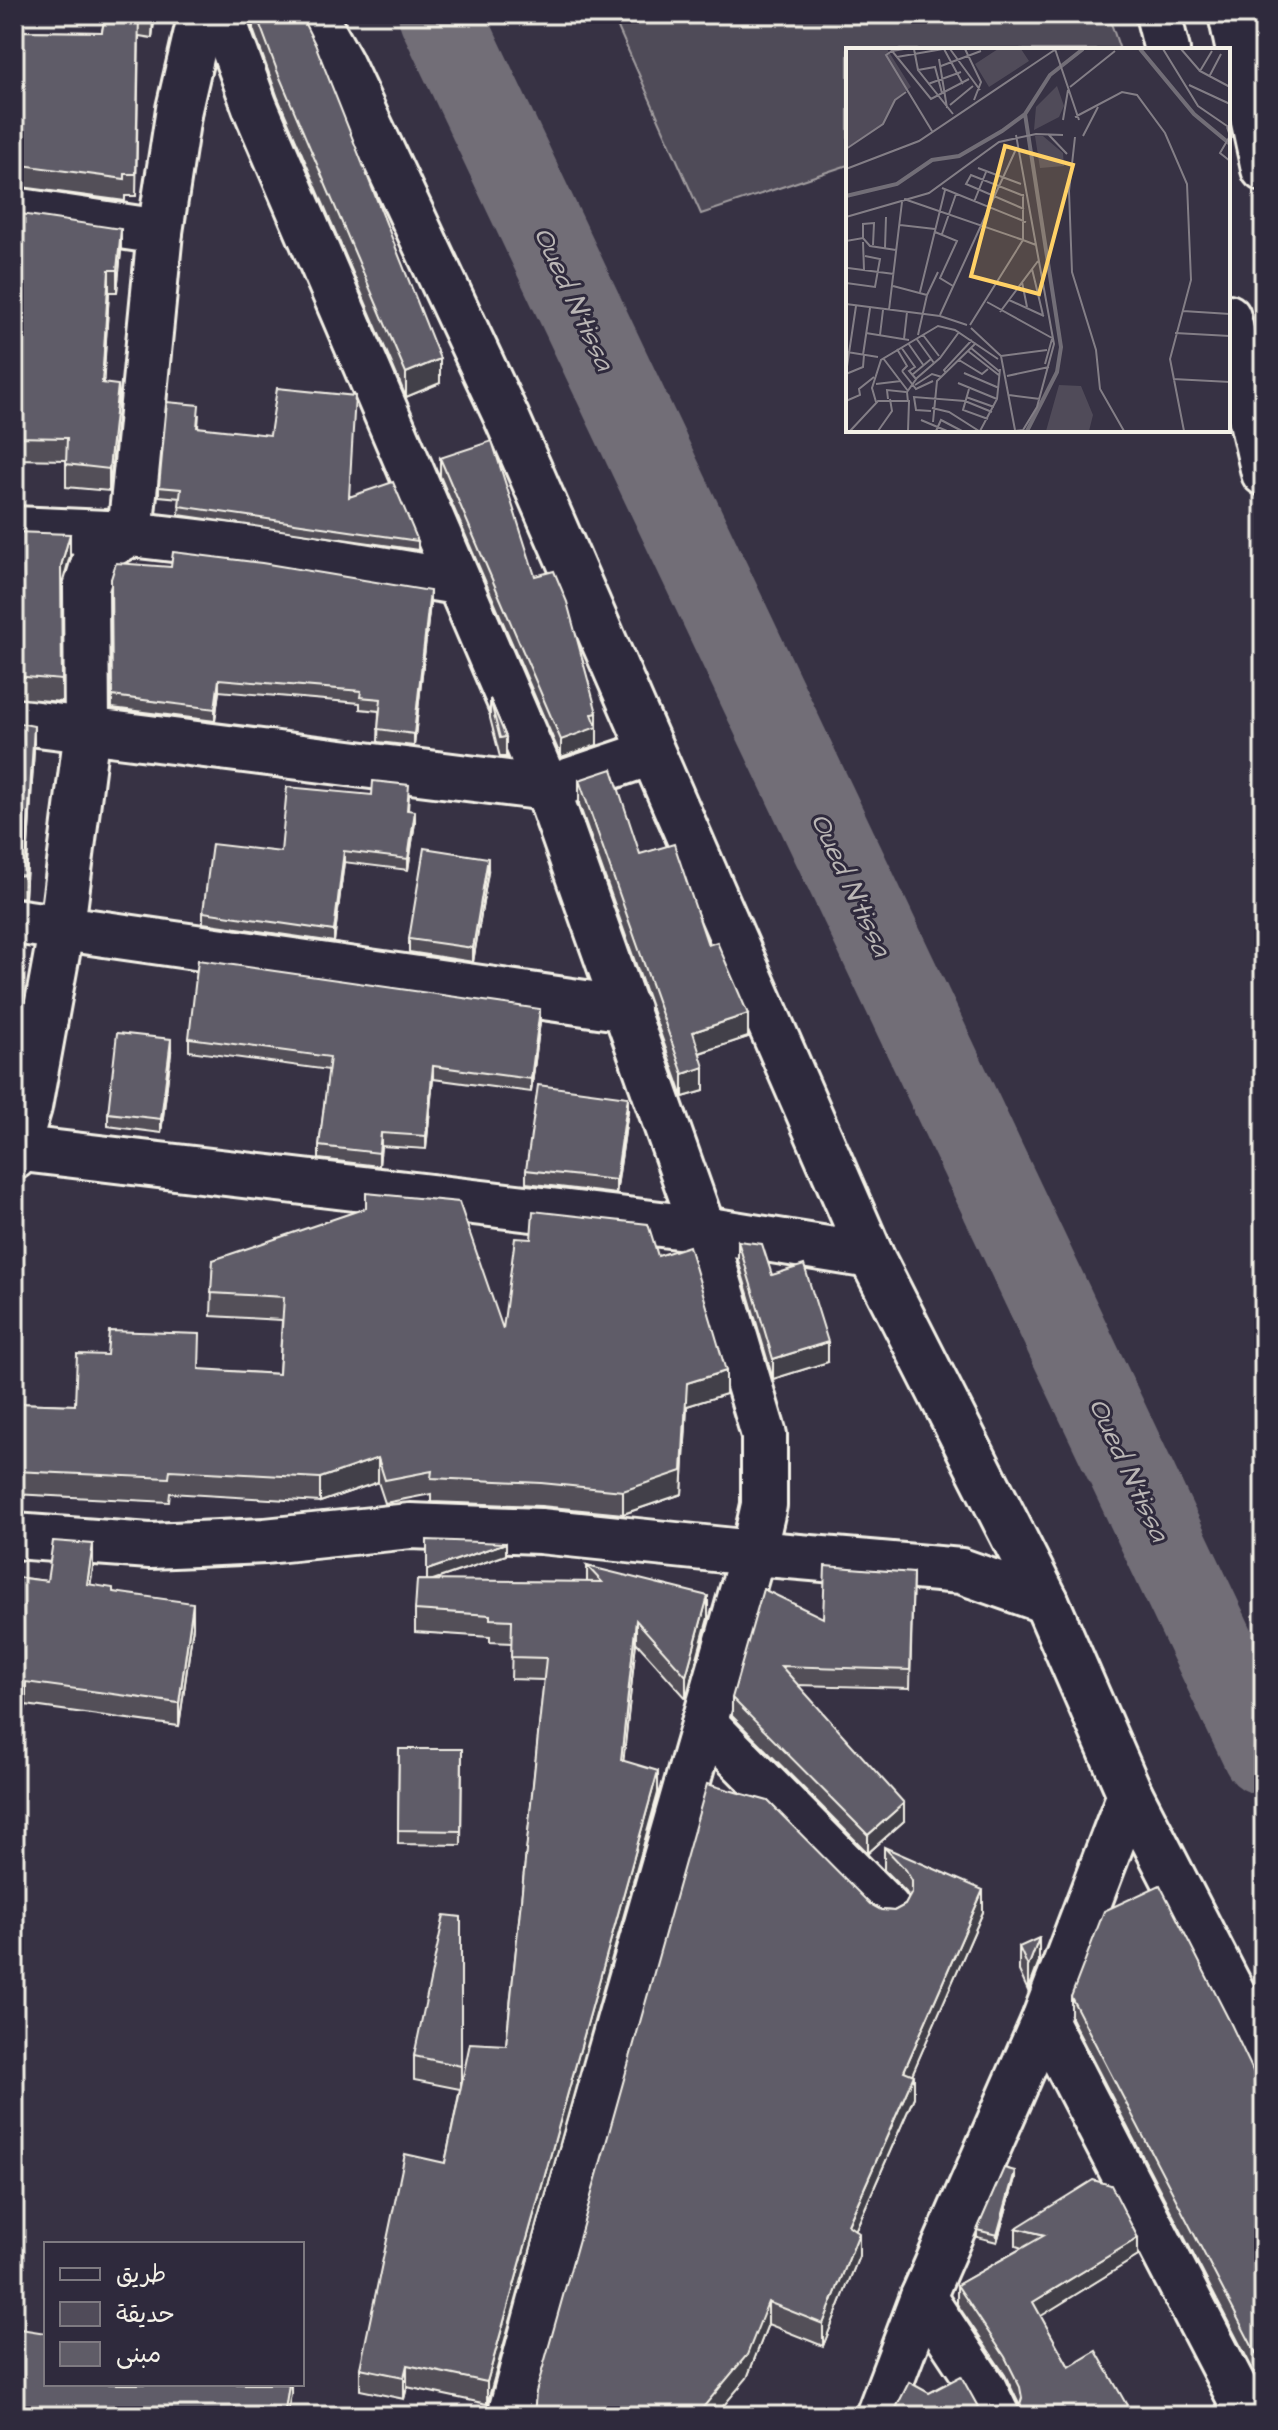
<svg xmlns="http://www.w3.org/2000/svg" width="1278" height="2430" viewBox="0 0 1278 2430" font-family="'Architects Daughter','Playpen Sans Arabic',sans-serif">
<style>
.green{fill:#504b59;stroke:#a29ea0;stroke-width:2}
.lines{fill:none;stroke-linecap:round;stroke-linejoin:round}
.river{stroke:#726e77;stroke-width:84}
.street-casing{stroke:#f4f1e8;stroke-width:50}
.secondary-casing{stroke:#f4f1e8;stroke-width:50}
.highway-casing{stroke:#f4f1e8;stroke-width:50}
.street{stroke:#2f2a3d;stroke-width:44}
.secondary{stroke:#2f2a3d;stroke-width:44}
.highway{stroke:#2f2a3d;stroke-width:44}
.wall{fill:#524f59;stroke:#f4f1e8;stroke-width:2}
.shaded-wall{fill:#424048;stroke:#f4f1e8;stroke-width:2}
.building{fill:#5f5c67;stroke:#f4f1e8;stroke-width:2}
.labels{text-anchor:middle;stroke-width:6;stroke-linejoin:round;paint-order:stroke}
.water-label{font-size:28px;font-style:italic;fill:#bab6b5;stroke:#2f2a3d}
.inset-river{fill:none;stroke:#726e77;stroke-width:4}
.inset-road{fill:none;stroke:#837e86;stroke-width:2}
.view{fill:#ffd166;fill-opacity:0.15;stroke:#ffd166;stroke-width:4}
.inset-edge{fill:none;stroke:#f4f1e8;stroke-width:4}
</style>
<rect width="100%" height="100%" fill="#373244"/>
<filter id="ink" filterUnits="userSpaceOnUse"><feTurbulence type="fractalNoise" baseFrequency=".0125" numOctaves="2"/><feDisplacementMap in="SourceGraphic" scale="16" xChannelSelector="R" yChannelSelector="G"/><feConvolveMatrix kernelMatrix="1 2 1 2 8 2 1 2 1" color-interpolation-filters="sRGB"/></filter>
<g filter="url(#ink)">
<polygon class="green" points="612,14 1108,14 1120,50 848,50 848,165 701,214"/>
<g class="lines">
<polyline class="river" points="440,14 1264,1753"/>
<g class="street-casing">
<g id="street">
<polyline points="14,210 160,232"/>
<polyline points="14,529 130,534 266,550 457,582"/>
<polyline points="14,721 547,788 651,753"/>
<polyline points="14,921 627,1009"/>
<polyline points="14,1148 703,1229 871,1256"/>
<polyline points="14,1157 29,1107 62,926 87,730 86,588 97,552 130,534 160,232 179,109 201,14"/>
<polyline points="14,1536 150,1546 265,1541 410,1526 540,1531 753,1553 764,1505 764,1435 703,1229 547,788 255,107 221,14"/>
<polyline points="704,1723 888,1909"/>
<polyline points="1044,2020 1249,2416"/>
<polyline points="923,2297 984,2389 997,2416"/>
<polyline points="510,2416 560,2228 753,1553 961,1571 1046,1601"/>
<polyline points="878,2416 923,2297 1044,2020 1130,1794"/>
</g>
</g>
<g class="secondary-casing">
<polyline id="secondary" points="313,14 341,64 506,416 871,1256 1046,1601 1130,1794 1264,2054"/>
</g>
<g class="highway-casing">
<g id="highway">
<polyline points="1158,14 1167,50"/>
<polyline points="1231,14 1264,169"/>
<polyline points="1228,317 1264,473"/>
</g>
</g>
<use href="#street" class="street"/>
<use href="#secondary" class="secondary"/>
<use href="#highway" class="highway"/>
</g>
<g class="wall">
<polygon points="105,14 155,14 152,38 139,36 136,196 125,196 125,201 14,186 14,31 102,32"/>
<polygon points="253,14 300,14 440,383 406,397 278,98 253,29"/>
<polygon points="14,213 121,251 117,292 109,292 103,384 118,407 109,491 66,487 66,460 14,459"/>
<polygon points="199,414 198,427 350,496 418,541 418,550 179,515 180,498 159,496 159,487"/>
<polygon points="440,458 535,576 597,713 597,745 561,757 440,476"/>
<polygon points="14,532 70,556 61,588 62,702 14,698"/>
<polygon points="111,579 430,603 414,746 378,742 379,711 360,709 360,703 219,691 215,721 112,708"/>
<polygon points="490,699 506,737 506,757 500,757 490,718"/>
<polygon points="14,722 34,749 25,897 14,898"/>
<polygon points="579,780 640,854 708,945 748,1037 700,1053 704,1091 683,1097 579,804"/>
<polygon points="372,795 409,796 408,810 415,822 408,870 344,862 334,942 203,923 203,912 281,852"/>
<polygon points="488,872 473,962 409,952 409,939"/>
<polygon points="540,1022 531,1092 433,1079 426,1149 381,1146 379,1166 319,1159 319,1146 329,1070 189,1051 189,1038"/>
<polygon points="171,1053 161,1133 108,1126 108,1113"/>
<polygon points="628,1111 616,1194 526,1183 526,1170"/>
<polygon points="738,1241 772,1275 828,1362 773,1379 738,1260"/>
<polygon points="658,1256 726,1394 687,1406 682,1494 623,1514 541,1506 431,1502 431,1494 385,1503 378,1482 320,1502 170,1493 169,1502 14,1494 14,1403 75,1405 200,1370 279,1374 282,1320 211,1316 213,1260 503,1329"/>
<polygon points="506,1555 430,1581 587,1582 587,1566 708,1618 686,1698 636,1642 623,1761 658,1793 487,2404 407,2387 404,2399 360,2390 360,2368 445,2163 460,2089 414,2080 414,2056 461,1917 461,2088 506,2045 544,1680 511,1679 512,1643 490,1642 490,1637 415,1632 415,1610 427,1581"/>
<polygon points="93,1567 90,1585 113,1592 193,1626 179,1726 26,1705 14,1577 47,1581"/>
<polygon points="913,1573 910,1688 798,1685 904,1821 868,1853 732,1716 732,1698 823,1618"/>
<polygon points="399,1749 462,1749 461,1845 398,1844"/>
<polygon points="884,1847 983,1912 912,2074 914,2097 855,2231 859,2256 823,2346 768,2324 747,2378 870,1904 881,1910 894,1911 905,1905 909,1898 906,1892 884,1870"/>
<polygon points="1019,1947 1039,1962 1028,1991 1019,1971"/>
<polygon points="1071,1997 1264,2094 1264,2391 1071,2018"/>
<polygon points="1015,2178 997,2242 977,2237 977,2230"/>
<polygon points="1016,2228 1138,2256 1040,2316 1069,2367 1018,2411 1020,2406 1005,2375 957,2304 957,2285 1022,2248 1016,2246"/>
</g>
<g class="shaded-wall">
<polygon points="153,14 155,14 152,38"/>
<polygon points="121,229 121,251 117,292 117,270"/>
<polygon points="109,270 109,292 102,406 102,383"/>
<polygon points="440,359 440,383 406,397 406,373"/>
<polygon points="118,385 118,407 109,491 109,469"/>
<polygon points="70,534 70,556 61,588 61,566"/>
<polygon points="430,591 430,603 414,746 414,734"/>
<polygon points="219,679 219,691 215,721 215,709"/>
<polygon points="597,713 597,745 561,757 561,740 592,714"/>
<polygon points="34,726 34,749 25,897 25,875"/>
<polygon points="415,811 415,822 408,870 408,859"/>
<polygon points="344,851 344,862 334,942 334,931"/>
<polygon points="488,858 488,872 473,962 473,948"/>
<polygon points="540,1009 540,1022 531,1092 531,1079"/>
<polygon points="748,1014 748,1037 693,1055 693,1032"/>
<polygon points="171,1039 171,1053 161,1133 161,1119"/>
<polygon points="433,1066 433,1079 426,1149 426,1136"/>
<polygon points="704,1067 704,1091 683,1097 683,1074"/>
<polygon points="628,1097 628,1111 616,1194 616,1180"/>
<polygon points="381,1133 381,1146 379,1166 379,1153"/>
<polygon points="828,1342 828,1362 773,1379 773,1359"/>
<polygon points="726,1371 726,1394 687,1406 682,1494 623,1514 623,1491 687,1383"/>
<polygon points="378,1458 378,1482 320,1502 320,1478"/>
<polygon points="506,1543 506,1555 427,1582 427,1570"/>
<polygon points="93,1544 93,1567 87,1607 87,1584"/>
<polygon points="708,1596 708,1618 686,1698 686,1676"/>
<polygon points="193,1603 193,1626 179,1726 179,1703"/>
<polygon points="636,1620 636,1642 621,1783 621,1760"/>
<polygon points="26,1682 26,1705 14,1785 14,1762"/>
<polygon points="658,1771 658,1793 487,2404 487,2382"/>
<polygon points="904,1803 904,1821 868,1853 868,1835"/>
<polygon points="983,1890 983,1912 904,2093 904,2071"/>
<polygon points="1039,1938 1039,1962 1028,1991 1028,1967"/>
<polygon points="914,2075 914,2097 848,2247 848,2225"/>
<polygon points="1015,2171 1015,2178 997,2242 997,2235"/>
<polygon points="859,2233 859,2256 823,2346 823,2324"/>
<polygon points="1138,2238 1138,2256 1033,2321 1033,2302"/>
<polygon points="768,2302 768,2324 747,2378 715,2416 696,2416"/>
<polygon points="407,2365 407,2387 404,2399 404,2377"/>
<polygon points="289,2384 291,2384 291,2394 287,2416 284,2416"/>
</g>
<g class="building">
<polygon points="105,14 153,14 152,16 139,14 136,174 125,174 125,179 14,164 14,31 102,32"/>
<polygon points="256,14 300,14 315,44 440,359 406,373 278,73"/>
<polygon points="14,213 121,229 117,270 109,270 102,383 118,385 109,469 66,464 67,438 14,437"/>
<polygon points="277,388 355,396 349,497 393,482 418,541 179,506 181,489 159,487 167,402 199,405 197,427 270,435"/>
<polygon points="492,441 535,576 554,571 567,602 597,713 592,714 597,727 561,740 440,458"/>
<polygon points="14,532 70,534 61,566 62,680 14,676"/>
<polygon points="173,552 262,563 430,591 414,734 378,729 381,699 360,697 361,691 219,679 215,709 112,696 111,579 116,563 171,567"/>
<polygon points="490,699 506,737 500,738"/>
<polygon points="14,722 34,726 25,875 14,876"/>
<polygon points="612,769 640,854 674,844 708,945 717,942 748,1014 693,1032 704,1067 683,1074 579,780"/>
<polygon points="373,781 409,785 407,810 415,811 408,859 344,851 334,931 203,912 212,844 281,852 287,787 372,795"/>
<polygon points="424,848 488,858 473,948 409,939"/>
<polygon points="198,960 540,1009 531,1079 433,1066 426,1136 381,1133 379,1153 319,1146 330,1057 189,1038"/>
<polygon points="117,1033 171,1039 161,1119 108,1113"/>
<polygon points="538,1085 628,1097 616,1180 526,1170"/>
<polygon points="366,1193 459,1202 503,1329 515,1238 531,1239 533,1211 648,1224 658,1256 689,1246 726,1371 687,1383 682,1471 623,1491 541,1483 431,1478 432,1471 385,1480 378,1458 320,1478 170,1470 169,1478 14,1471 14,1403 75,1405 77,1354 107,1355 109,1331 200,1334 199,1369 279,1374 284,1297 211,1293 213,1260 366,1208"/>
<polygon points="738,1241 762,1244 772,1275 804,1265 828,1342 773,1359"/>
<polygon points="427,1540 506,1543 427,1570"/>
<polygon points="53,1541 93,1544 87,1584 113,1588 113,1592 193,1603 179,1703 26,1682 14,1762 14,1577 47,1581"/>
<polygon points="587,1566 708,1596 686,1676 636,1620 621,1760 658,1771 487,2382 407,2365 404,2377 360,2368 405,2154 445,2163 470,2043 506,2045 546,1658 511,1657 512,1620 490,1619 490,1615 415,1610 417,1580 602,1582"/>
<polygon points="825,1566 913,1573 910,1670 781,1666 904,1803 868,1835 732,1698 763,1589 823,1618"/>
<polygon points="399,1749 462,1749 461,1831 398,1830"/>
<polygon points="707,1784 768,1801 870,1904 881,1910 894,1911 905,1905 912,1892 912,1881 906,1870 884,1847 983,1890 904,2071 914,2075 848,2225 859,2233 823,2324 768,2302 747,2355 696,2416 534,2416 536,2392"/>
<polygon points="1160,1885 1230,2022 1264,2094 1264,2098 1262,2099 1264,2104 1264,2369 1071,1997 1104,1911"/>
<polygon points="444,1915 461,1917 461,2066 414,2056"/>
<polygon points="1039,1938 1028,1967 1019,1947"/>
<polygon points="1004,2168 1015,2171 997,2235 977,2230"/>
<polygon points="1093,2180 1111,2185 1138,2238 1033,2302 1069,2367 1096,2351 1133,2416 1011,2416 1018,2411 1022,2398 1020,2387 1005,2357 957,2285 1045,2235 1016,2228"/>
<polygon points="14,2328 46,2333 46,2384 289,2384 284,2416 14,2416"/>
<polygon points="961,2376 982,2414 992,2416 887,2416 894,2412 909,2382 929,2393"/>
<polygon points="859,2409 868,2416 855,2416"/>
</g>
</g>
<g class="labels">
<g class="water-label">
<text transform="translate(575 298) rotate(65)" y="10">Oued N'tissa</text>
<text transform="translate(852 884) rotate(65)" y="10">Oued N'tissa</text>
<text transform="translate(1130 1469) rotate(65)" y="10">Oued N'tissa</text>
</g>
</g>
<g transform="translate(846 48)">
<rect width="384" height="384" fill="#373244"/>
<path d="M0 1H41L65 39 49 51 38 75 0 100ZM152 1H175L183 13 143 39 129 16ZM211 38 218 58 213 69 188 82 190 59ZM189 88H197L217 105 218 118 194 120ZM213 337 235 338 247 367 243 383H200Z" fill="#504b59"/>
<path class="inset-river" d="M294 1 348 66 384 96M179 66 215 299 211 324 181 383M0 148 51 136 86 112 113 108 156 83 179 66 204 27 237 1"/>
<path class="inset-road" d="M58 1 46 3 85 51 123 31M68 1 72 22 107 66M98 1 117 36M104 1 134 42M119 1 135 34 128 52M209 1 233 72M317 1 352 58 384 80M335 1 354 23M46 3 40 7 86 83M366 3 354 23 384 39M51 9 97 1M93 11 101 60M95 18 135 3M72 22 89 19 96 45M363 29 375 6M82 36 115 24M343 37 384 56M224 39 269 3M104 57 127 38M229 69 276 44 291 47 319 85 341 136 345 232 324 311 338 383M217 72 222 42M381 79 384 88 374 105 384 113M202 86 221 106M237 88 252 59M229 89 223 143 226 224 250 302 254 341 278 383M0 101 37 76 49 52 60 44M132 120 175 136M0 121 73 93 210 1M96 140 180 174M178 148 125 127 120 136 178 161M58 151 177 192V146M128 154 140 124M0 169 83 145 153 94 190 86 217 87M54 177 89 181M89 184 111 193 94 230 107 238M96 186 110 146M17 190V176L28 175 27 197M0 193 17 190 24 198 50 202M17 194 18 222M0 199V236M39 200 40 169M2 220 48 226M186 221 197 267M176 234 181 259M0 235 29 239 34 211 19 208M47 238 81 247 72 287M74 244 99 142M81 247 92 224M163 252 198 268M141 254 206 290M0 256 94 268 121 277M43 262 56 154M337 263 384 266M154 264 192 213M94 267 171 99M124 277 177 192 190 197M125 280 155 308 169 382M20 285 63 292M329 285 384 288M34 287 37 262M77 287 93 308M70 290 88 315M58 291 61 264M62 295 78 318M55 299 69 319 63 323 70 331M125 300 154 324M51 301 61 318 56 323M122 303 154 328M1 304 32 309M17 307 24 260M155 308 201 302M37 310 62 343M113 312 136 326 142 321M199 316 206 291M56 323 70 341 87 333M0 325 10 258M100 325 98 322 126 292M118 325 153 340M0 326 17 319 18 307M66 327 85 311M161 328 203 319M327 331 384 334M112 335 151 351M30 336 55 333M69 337 86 326 96 329M123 341 117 362 142 371M163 347 194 351M120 349 148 359M42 351 41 342 60 344M0 353 14 347 13 341 28 329M30 354 26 340 35 312 92 278 109 282 152 311M62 354 61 344 71 330 94 310 113 284M86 360 103 364 133 383M85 363 70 362 68 349 119 353 146 364M75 372 101 383M87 374 91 333 130 295M4 383 32 353H64M32 383 46 363 44 351M62 383 63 353M90 383 95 372 116 383M134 383 151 351 154 321M169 383 177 382 191 359 208 296 170 87"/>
<path class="view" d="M159 98 227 117 193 246 125 228Z"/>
<rect width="384" height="384" class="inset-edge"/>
</g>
<rect width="1278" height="2430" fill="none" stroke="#2f2a3d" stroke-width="48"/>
<rect x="24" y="24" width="1230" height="2382" fill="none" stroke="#f4f1e8" stroke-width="3" filter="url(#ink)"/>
<rect x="44" y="2242" width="260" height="144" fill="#2f2a3d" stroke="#7e7a81" stroke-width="2"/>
<rect x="60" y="2268" width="40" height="12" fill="#2f2a3d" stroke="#7e7a81" stroke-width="2"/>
<text x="116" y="2282" font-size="24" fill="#f4f1e8">طريق</text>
<rect x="60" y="2302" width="40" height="24" fill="#504b59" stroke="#7e7a81" stroke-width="2"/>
<text x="116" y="2322" font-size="24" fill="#f4f1e8">حديقة</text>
<rect x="60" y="2342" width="40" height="24" fill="#5f5c67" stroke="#7e7a81" stroke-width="2"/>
<text x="116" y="2362" font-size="24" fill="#f4f1e8">مبنى</text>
</svg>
